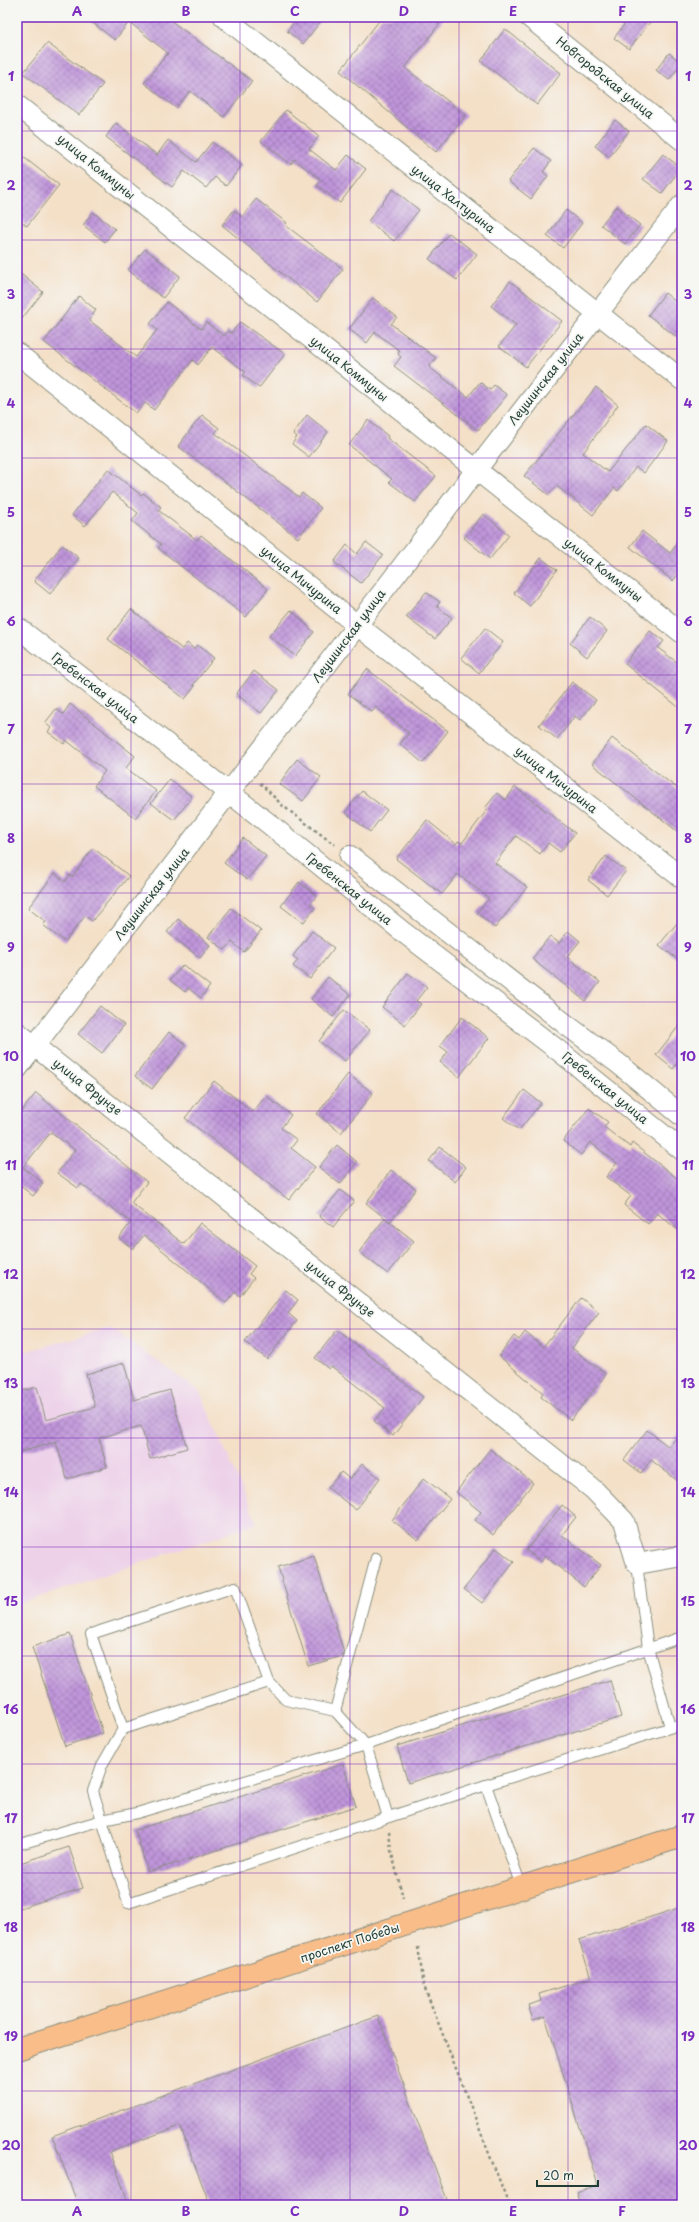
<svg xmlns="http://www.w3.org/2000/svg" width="699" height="2222" viewBox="0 0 699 2222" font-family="'Playpen Sans',sans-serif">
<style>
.built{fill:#edd1e9}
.building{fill:url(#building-cross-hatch)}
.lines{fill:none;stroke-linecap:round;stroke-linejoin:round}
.lane-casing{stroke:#8a8e7e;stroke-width:12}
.street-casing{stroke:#8a8e7e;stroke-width:22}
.primary-casing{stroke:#8a8e7e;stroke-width:24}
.path{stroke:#8a8e7e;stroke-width:2.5;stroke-dasharray:3 3;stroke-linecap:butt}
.lane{stroke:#fff;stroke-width:10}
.street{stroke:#fff;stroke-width:20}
.primary{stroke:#f8bd89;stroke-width:22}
.grid{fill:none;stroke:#7b2cbf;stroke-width:1;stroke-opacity:0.55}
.labels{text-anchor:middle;stroke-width:3.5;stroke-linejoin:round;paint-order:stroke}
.street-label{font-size:12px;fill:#1f3d34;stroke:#f6f6f2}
.neatline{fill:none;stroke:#7b2cbf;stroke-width:1.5}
.grid-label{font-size:13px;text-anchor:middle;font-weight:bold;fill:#7b2cbf}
</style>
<defs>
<pattern id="building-cross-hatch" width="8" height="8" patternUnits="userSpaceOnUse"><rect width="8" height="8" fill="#c095da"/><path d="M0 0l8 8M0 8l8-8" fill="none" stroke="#9b7bb2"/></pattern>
</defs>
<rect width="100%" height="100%" fill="#f6f6f2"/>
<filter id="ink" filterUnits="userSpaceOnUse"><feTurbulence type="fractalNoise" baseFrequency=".025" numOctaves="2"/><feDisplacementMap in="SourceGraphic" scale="8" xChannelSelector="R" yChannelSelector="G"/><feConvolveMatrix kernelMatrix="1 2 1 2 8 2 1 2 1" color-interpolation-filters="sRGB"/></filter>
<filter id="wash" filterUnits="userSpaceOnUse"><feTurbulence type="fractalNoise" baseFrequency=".012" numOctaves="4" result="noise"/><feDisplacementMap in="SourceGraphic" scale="16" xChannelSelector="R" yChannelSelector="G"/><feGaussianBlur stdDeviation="0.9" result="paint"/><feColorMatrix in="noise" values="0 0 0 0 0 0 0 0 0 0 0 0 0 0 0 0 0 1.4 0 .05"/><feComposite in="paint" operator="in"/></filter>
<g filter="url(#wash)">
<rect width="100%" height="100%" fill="#f4e0c7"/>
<polygon class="built" points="110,1328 200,1392 257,1523 17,1605 17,1354"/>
<g id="blocks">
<g class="building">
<polygon points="85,17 166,17 252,81 224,117 190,91 176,108 144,83 168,53 129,22 115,40"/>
<polygon points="298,17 324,17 303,44 287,31"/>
<polygon points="382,17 445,17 405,68 466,115 436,152 340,71"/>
<polygon points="630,17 654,17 629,49 614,38"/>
<polygon points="505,29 561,73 537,105 481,61"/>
<polygon points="47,43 103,84 79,115 23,73"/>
<polygon points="669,53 682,63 669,80 656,70"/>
<polygon points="286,110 319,136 309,149 336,170 348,155 366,169 340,203 317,185 321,180 294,159 291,164 261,141"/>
<polygon points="615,120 629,131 609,157 595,146"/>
<polygon points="116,123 157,155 168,140 196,162 212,142 242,165 226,186 215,177 206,188 184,171 172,187 106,137"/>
<polygon points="534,148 551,161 543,172 548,176 531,199 508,181"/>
<polygon points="17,152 59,185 27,226 17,218"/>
<polygon points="663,154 681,168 662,193 643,179"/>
<polygon points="393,189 419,210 394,241 368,221"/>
<polygon points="256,199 287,223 285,225 343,269 317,302 222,225 234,210 242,217"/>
<polygon points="616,206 640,225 625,244 601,225"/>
<polygon points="566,210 582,223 563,248 547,236"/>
<polygon points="93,212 115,229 105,242 83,225"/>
<polygon points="449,233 477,254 457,280 429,259"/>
<polygon points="145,249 180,276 163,298 128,270"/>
<polygon points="17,271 43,292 17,325"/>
<polygon points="510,281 562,321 526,367 499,346 516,325 491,306"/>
<polygon points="665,293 682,307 682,341 648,315"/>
<polygon points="79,296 96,310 89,320 136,357 157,330 150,324 167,302 201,329 206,322 224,336 228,331 231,333 240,322 285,354 259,388 243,375 246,372 212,347 198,365 193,360 154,410 145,403 136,413 44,342"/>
<polygon points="373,298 397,317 391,324 436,358 429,367 468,397 480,382 490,390 494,385 507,395 478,430 394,366 401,357 398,354 400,351 375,332 367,343 349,329"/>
<polygon points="596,387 618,405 583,453 608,472 646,424 668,441 644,473 636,467 618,491 614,488 593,515 557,486 549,495 524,476"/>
<polygon points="202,415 219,428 215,433 299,497 302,493 321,508 298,538 178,446"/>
<polygon points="307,415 328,432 309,457 292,444 297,437 293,434"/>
<polygon points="368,420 388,436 387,438 436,476 415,502 389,482 392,479 349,445"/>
<polygon points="108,469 141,495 143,493 161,507 158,510 197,540 201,535 268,589 246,617 158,548 161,544 132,521 138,513 112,492 85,526 72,515"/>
<polygon points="483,514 509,535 490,559 464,538"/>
<polygon points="642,531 670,553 682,537 682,569 673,581 630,547"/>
<polygon points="366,542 383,555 361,583 334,562 347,545 357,554"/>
<polygon points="62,545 79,558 50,594 34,581"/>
<polygon points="541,558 557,570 530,606 514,593"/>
<polygon points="426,592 440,602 437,606 452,618 435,639 406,617"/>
<polygon points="131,609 182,649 187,643 194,649 197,645 214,658 193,685 195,686 185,699 108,639"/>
<polygon points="291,610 314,632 295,656 269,636"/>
<polygon points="590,617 607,631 587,657 570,643"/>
<polygon points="485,628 503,642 479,673 461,658"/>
<polygon points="650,631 664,641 658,648 682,666 682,710 625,664"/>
<polygon points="367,669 448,731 423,763 400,744 409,733 376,707 372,712 348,694"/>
<polygon points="254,671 279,690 261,713 236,694"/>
<polygon points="572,682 596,700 580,720 575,716 557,739 539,725"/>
<polygon points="70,704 135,756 126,768 156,791 135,818 94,786 105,771 66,740 64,744 48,732 51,728 45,723 56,709 63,714"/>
<polygon points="612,738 682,792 682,835 592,764"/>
<polygon points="297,759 321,777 303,801 279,784"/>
<polygon points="170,779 192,797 174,820 151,803"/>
<polygon points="515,787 575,833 560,852 548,843 540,854 516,836 495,863 527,887 495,928 477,913 489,898 458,874 442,894 396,859 427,820 456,844 458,841 462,843 487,810 485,808 497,793 506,800"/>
<polygon points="362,791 387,810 370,832 345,812"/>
<polygon points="243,838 266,856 247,880 224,863"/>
<polygon points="93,848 129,876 92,921 85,916 65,942 43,925 46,922 28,908 55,873 65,882 70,875 72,877"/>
<polygon points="606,856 626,871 607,895 588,880"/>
<polygon points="299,882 317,896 310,904 315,908 303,923 281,906"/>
<polygon points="231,908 261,931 244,952 232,942 225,950 208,937"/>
<polygon points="682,917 682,963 659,945"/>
<polygon points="178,919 210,945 200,958 167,932"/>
<polygon points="312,931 334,948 310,979 293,966 298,960 293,956"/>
<polygon points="568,931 580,941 567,957 600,982 585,1001 532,959 550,936 559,943"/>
<polygon points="183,965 210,986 201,998 188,988 185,992 170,980"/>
<polygon points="408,973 427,987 416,1001 421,1004 405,1025 382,1007"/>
<polygon points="328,977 350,995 333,1017 311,999"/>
<polygon points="100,1006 124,1025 102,1053 78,1034"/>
<polygon points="344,1010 370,1030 345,1061 319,1041"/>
<polygon points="462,1017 489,1038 459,1077 440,1062 448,1052 440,1046"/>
<polygon points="682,1022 682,1057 673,1069 656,1055"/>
<polygon points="169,1032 186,1045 152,1089 135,1076"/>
<polygon points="348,1074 373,1093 341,1133 317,1114"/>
<polygon points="214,1081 253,1112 266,1096 291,1115 281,1128 297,1140 291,1148 315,1167 289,1200 185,1118"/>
<polygon points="524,1090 541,1103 519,1130 503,1118"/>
<polygon points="36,1093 147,1182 131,1203 184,1244 200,1223 255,1266 249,1274 254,1278 240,1296 235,1292 226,1303 144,1235 133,1249 119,1238 131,1222 81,1184 78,1188 57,1173 75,1150 51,1132 23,1167 43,1183 33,1196 17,1183 17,1117"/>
<polygon points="589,1108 608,1122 604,1127 630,1147 632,1143 682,1182 682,1233 657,1213 648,1224 624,1205 631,1196 606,1177 617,1163 590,1142 581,1155 563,1141"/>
<polygon points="337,1145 357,1162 340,1184 319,1167"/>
<polygon points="440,1147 466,1167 455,1182 429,1161"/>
<polygon points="391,1170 416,1189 390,1222 366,1203"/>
<polygon points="340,1190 354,1201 333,1227 319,1216"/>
<polygon points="385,1218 414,1241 388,1274 359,1252"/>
<polygon points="286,1290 298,1300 288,1313 297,1321 267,1359 245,1342"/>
<polygon points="581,1298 599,1312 572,1348 606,1374 571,1420 541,1397 543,1393 499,1356 514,1336 519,1340 525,1332 543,1347"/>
<polygon points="337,1330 423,1397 393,1436 374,1421 385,1408 331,1366 329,1369 315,1358"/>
<polygon points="124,1363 134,1400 170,1390 187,1448 150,1459 141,1426 99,1438 107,1467 67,1479 56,1442 17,1453 17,1392 37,1387 46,1420 95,1407 86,1374"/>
<polygon points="647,1430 669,1447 682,1430 682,1484 651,1460 641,1473 624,1460"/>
<polygon points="490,1449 533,1483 493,1535 475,1520 481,1512 456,1492"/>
<polygon points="362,1464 380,1478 356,1510 328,1488 341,1472 350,1479"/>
<polygon points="424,1478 450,1499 418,1540 392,1520"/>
<polygon points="562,1505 576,1517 562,1535 601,1565 584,1587 545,1556 541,1562 526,1550"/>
<polygon points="496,1548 514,1562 482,1603 464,1589"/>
<polygon points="314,1556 344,1653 343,1656 308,1666 278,1567"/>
<polygon points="70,1634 103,1733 65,1746 32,1647"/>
<polygon points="610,1680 621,1717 408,1783 397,1746"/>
<polygon points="343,1764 356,1806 148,1872 135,1830"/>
<polygon points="69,1847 83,1888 17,1909 17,1864"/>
<polygon points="682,1907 682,2205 580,2205 576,2192 598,2185 545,2016 533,2020 528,2005 541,2001 539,1994 591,1978 579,1940"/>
<polygon points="378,2016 449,2205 210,2205 180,2126 110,2151 129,2205 78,2205 52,2136"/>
</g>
</g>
</g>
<g filter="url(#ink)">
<use href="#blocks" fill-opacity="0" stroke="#8a8e7e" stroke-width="1"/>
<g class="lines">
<g class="lane-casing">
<g id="lane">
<polyline points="637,1564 648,1648 670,1727"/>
<polyline points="269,1682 123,1729 91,1634 235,1587 269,1682 286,1700 335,1711 366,1745 388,1817"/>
<polyline points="335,1711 376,1558"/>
<polyline points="123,1729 102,1765 93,1791 102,1820 137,1813 366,1745 682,1637"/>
<polyline points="17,1845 102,1820 128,1903 486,1785"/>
<polyline points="521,1886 486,1785 682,1724"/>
</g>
</g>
<g class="street-casing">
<g id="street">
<polyline points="224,17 682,380"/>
<polyline points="529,17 682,140"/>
<polyline points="17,105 682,633"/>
<polyline points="17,353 357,625 682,878"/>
<polyline points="17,627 268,823 403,932 559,1051 682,1150"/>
<polyline points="350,856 568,1026 619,1064 682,1116"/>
<polyline points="17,1032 594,1490 624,1521 637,1564 682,1556"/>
<polyline points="17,1069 476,470 682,205"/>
</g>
</g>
<g class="primary-casing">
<polyline id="primary" points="17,2049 682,1836"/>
</g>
<g class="path">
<polyline points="260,783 283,806 335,845"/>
<polyline points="389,1832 391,1850 403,1898"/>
<polyline points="418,1947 424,1986 509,2205"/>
</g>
<use href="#lane" class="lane"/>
<use href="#street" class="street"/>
<use href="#primary" class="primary"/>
</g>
</g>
<path class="grid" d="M131 17V2205M240 17V2205M350 17V2205M459 17V2205M568 17V2205M17 131H682M17 240H682M17 349H682M17 458H682M17 566H682M17 675H682M17 784H682M17 893H682M17 1002H682M17 1111H682M17 1220H682M17 1329H682M17 1438H682M17 1547H682M17 1656H682M17 1764H682M17 1873H682M17 1982H682M17 2091H682"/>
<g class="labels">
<g class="street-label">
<text transform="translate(605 78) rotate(39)" y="4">Новгородская улица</text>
<text transform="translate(96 167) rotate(39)" y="4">улица Коммуны</text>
<text transform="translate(453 199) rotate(38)" y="4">улица Халтурина</text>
<text transform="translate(349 369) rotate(39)" y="4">улица Коммуны</text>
<text transform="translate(546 379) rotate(-52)" y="4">Леушинская улица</text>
<text transform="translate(603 570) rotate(38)" y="4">улица Коммуны</text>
<text transform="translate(301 580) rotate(39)" y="4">улица Мичурина</text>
<text transform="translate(349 636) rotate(-53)" y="4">Леушинская улица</text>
<text transform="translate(95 688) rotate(38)" y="4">Гребенская улица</text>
<text transform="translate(556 780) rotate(38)" y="4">улица Мичурина</text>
<text transform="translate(349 889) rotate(39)" y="4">Гребенская улица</text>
<text transform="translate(152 894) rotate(-52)" y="4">Леушинская улица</text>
<text transform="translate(87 1087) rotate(38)" y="4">улица Фрунзе</text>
<text transform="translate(605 1088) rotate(39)" y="4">Гребенская улица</text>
<text transform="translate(340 1289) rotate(38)" y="4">улица Фрунзе</text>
<text transform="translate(350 1943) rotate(-18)" y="4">проспект Победы</text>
</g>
</g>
<rect width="699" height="2222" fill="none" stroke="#f6f6f2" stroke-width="44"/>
<path d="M537 2180v6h61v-6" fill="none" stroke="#1f3d34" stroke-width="2"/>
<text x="543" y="2180" font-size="12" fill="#1f3d34" stroke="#f6f6f2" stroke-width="3" paint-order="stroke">20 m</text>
<rect x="22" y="22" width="655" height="2178" class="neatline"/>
<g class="grid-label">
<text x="77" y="16">A</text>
<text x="186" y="16">B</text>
<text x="295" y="16">C</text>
<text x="404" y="16">D</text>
<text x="513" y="16">E</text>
<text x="622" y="16">F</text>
<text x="11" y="81">1</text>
<text x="688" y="81">1</text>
<text x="11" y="190">2</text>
<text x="688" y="190">2</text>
<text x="11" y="299">3</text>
<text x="688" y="299">3</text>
<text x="11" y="408">4</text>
<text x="688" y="408">4</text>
<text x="11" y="517">5</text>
<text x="688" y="517">5</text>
<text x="11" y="626">6</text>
<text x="688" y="626">6</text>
<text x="11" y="734">7</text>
<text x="688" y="734">7</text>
<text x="11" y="843">8</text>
<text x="688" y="843">8</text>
<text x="11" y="952">9</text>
<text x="688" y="952">9</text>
<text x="11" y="1061">10</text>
<text x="688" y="1061">10</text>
<text x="11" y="1170">11</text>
<text x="688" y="1170">11</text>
<text x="11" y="1279">12</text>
<text x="688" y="1279">12</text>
<text x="11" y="1388">13</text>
<text x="688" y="1388">13</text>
<text x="11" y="1497">14</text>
<text x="688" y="1497">14</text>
<text x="11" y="1606">15</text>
<text x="688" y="1606">15</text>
<text x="11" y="1714">16</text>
<text x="688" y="1714">16</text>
<text x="11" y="1823">17</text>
<text x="688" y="1823">17</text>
<text x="11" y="1932">18</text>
<text x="688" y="1932">18</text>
<text x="11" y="2041">19</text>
<text x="688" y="2041">19</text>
<text x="11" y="2150">20</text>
<text x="688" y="2150">20</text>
<text x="77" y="2216">A</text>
<text x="186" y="2216">B</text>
<text x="295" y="2216">C</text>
<text x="404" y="2216">D</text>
<text x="513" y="2216">E</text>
<text x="622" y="2216">F</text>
</g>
</svg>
